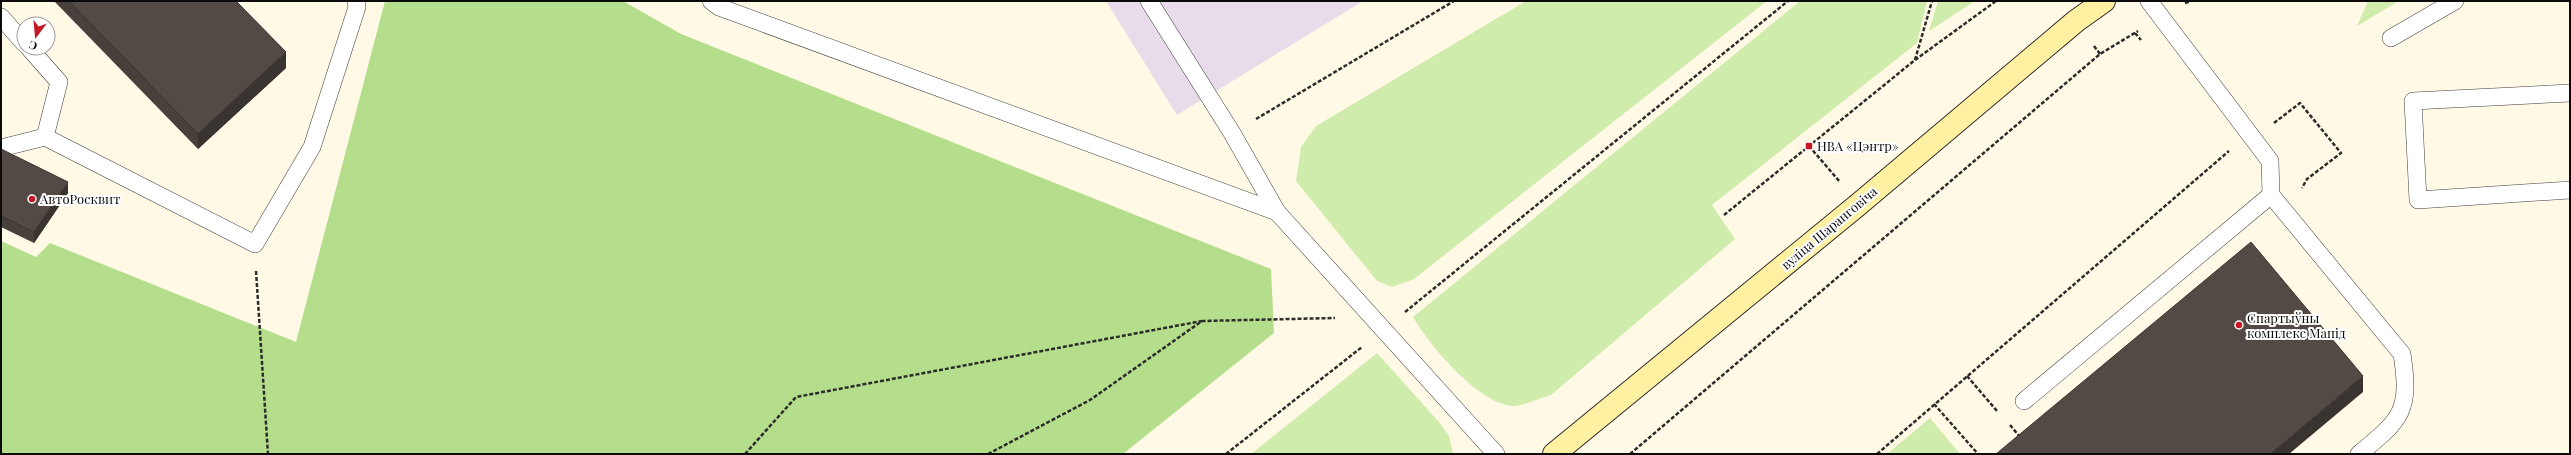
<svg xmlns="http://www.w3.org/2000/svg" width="2571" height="455" viewBox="0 0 2571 455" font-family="'Playfair Display',serif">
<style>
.industrial{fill:#e8dcea}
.green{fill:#d0ecad}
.forest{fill:#b4de8b}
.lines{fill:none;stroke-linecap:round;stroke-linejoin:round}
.lane-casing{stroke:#3d3d3d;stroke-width:18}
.secondary-casing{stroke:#2c2c2c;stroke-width:24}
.path{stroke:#2c2c2c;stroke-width:2.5;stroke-dasharray:4 2;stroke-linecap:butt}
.lane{stroke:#fff;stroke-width:17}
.secondary{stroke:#fff1a1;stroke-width:22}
.wall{fill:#47403b}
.shaded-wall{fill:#3a3430}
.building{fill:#534a45;stroke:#3a3430}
.poi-dot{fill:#c41827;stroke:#fff;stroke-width:1.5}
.labels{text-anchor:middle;stroke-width:4;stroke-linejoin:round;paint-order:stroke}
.poi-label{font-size:13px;fill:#0a0a0a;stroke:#fff;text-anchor:start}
.street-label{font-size:13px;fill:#0a0a0a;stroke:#fff}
</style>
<rect width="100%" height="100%" fill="#fff9e6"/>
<polygon class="industrial" points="1106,1 1363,1 1177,115"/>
<g class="green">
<polygon points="1526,1 1767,1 1414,279 1392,287 1377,281 1296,181 1301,147 1316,126"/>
<path d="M1800 1H1927L1917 43 1712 205 1735 239 1551 395C1540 398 1523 406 1512 406 1478 403 1429 345 1413 317Z"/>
<polygon points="1938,1 1975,1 1929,31"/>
<polygon points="2368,1 2399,1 2357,26"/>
<polygon points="1377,353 1439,422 1449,436 1453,454 1251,454"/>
<polygon points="1930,418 1960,454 1887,454"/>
</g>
<polygon class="forest" points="385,1 623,1 681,34 1271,269 1274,333 1123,454 1,454 1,241 36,257 50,243 296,342"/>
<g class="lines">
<g class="lane-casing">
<g id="lane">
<polyline points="711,1 719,7 1277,212 1496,454"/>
<polyline points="1149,1 1232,133 1277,212"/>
<path d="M2149 1 2270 161 2271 195 2402 354C2411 412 2401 419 2359 454"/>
<polyline points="1,17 24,43"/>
<polyline points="2391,38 2455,1"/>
<polyline points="29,48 59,82 45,137"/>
<polyline points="2570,93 2413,101 2418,200 2570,190"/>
<polyline points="1,148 45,137 255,244 312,147 357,7 356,1"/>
<polyline points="2024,401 2271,195"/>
</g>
</g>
<g class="secondary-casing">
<polyline id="secondary" points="1554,454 1859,204 2076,21 2104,1"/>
</g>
<g class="path">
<polyline points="2185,3 2191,1"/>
<polyline points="2135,33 2141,40"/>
<polyline points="2094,46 2100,54"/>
<polyline points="1915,60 1932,1"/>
<polyline points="1256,119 1454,1"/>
<polyline points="2274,123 2300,103 2341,153 2307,179 2302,188"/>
<polyline points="1809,146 1840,182"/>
<polyline points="1724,215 1915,60 1996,1"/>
<polyline points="256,271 268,454"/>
<polyline points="1405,312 1788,1"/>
<polyline points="1967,376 1997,411"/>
<polyline points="1934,404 1978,454"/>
<polyline points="2010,425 2020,437"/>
<polyline points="745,454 796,397 1202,321"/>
<polyline points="988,454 1090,400 1202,321 1335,318"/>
<polyline points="1226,454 1362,347"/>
<polyline points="1630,454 2100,54 2138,31"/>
<polyline points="1877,454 2229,151"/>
</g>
<use href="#lane" class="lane"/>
<use href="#secondary" class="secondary"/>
</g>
<g class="wall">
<polygon points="54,1 236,1 286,68 198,149"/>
<polygon points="1,149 68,193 34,243 1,227"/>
</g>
<g class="shaded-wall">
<polygon points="286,52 286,68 198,149 198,134"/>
<polygon points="68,182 68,193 34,243 34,232"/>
<polygon points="2363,376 2363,392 2289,454 2270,454"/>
</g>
<g class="building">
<polygon points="69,1 236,1 286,52 198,134"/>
<polygon points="1,149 68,182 34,232 1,216"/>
<polygon points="2251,242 2363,376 2270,454 1996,454"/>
</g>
<g class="poi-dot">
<rect x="1805" y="142" width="8" height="8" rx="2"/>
<circle cx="32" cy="199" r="4"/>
<circle cx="2239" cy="325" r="4"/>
</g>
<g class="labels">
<g class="poi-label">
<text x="1817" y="151">НВА «Цэнтр»</text>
<text x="40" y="204">АвтоРосквит</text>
<text x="2247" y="323">Спартыўны<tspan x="2247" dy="15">комплекс Мапід</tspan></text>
</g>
<g class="street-label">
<text transform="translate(1829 228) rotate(-40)" y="5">вуліца Шаранговіча</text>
</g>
</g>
<rect width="2571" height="455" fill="none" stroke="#0a0a0a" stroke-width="4"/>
<g transform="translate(36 36) rotate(196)"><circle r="19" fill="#ffffff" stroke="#9d9d9d"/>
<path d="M0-3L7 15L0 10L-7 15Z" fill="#c41827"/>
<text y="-6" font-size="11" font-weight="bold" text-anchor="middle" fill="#0a0a0a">С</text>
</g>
</svg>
